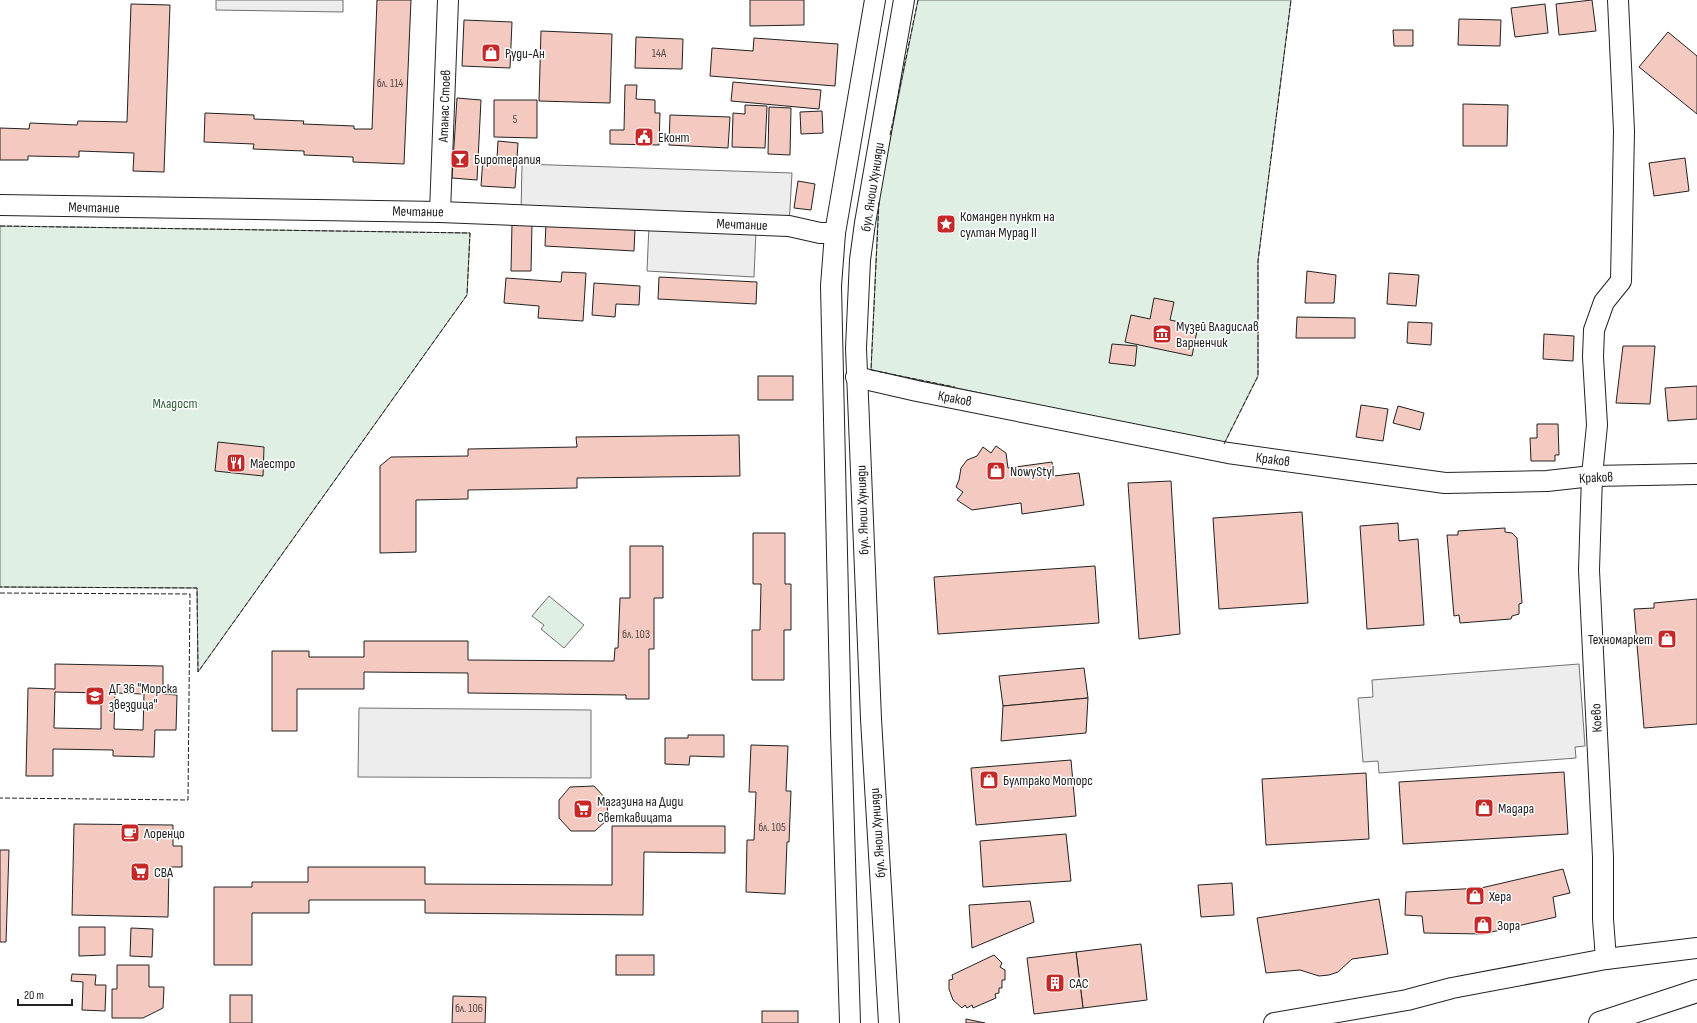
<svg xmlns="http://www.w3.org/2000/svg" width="1697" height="1023" viewBox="0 0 1697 1023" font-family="'Sofia Sans Condensed',sans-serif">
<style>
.green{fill:#e0efe3;stroke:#6f6f6f}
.parking{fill:#ededed;stroke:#6f6f6f}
.building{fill:#f3c9c0;stroke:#222;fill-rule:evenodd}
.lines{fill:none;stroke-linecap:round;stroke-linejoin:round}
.minor-casing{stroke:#222;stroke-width:22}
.major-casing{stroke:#222;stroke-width:24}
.minor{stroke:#fff;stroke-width:20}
.major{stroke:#fff;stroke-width:22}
.fence{stroke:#222;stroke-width:1;stroke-dasharray:5 2;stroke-linecap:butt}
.labels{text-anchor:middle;stroke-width:3;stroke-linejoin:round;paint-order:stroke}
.number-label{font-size:12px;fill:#564c4a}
.poi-label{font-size:14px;fill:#222;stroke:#fff;text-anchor:start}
.street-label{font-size:14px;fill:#222;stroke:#fff}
.park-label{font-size:14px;fill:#2f5e38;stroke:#fff}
</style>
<rect width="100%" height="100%" fill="#fff"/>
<g class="green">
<polygon points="918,0 1291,0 1258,261 1258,376 1224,444 871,370 879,194"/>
<polygon points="0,226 470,233 467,295 198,672 197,588 0,587"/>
<polygon points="549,596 584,625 564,648 541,629 544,625 532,616"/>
</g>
<g class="parking">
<polygon points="216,0 343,0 343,12 216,10"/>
<polygon points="522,164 792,173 789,226 521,214"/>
<polygon points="649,225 756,231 754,277 647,271"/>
<polygon points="1579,664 1585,746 1575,747 1576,758 1379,773 1378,761 1363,762 1358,698 1373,697 1372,680"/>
<polygon points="359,708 591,710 591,778 358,777"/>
</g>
<g class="building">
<polygon points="377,0 411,0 404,164 353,162 353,157 304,155 304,151 253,149 254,144 204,142 205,113 254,115 254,119 304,121 303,124 354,126 354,129 372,129"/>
<polygon points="750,0 804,0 804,25 750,26"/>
<polygon points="1592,0 1596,31 1559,35 1556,4"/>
<polygon points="131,4 170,5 164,172 133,171 134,153 79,151 79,157 28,156 28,160 0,160 0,128 29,129 30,123 77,125 78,121 127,122"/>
<polygon points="1545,4 1548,33 1515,37 1511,8"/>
<polygon points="1459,19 1501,20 1500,46 1458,45"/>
<polygon points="464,20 512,22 510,68 462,66"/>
<polygon points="1393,30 1413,30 1413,46 1394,46"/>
<polygon points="541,31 612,34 610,103 539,101"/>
<polygon points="1668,32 1697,56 1697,114 1639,67"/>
<polygon points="636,37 683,39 682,69 635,68"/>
<polygon points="754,38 838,44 835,86 710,76 712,48 753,51"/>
<polygon points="733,82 821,90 819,109 731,101"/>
<polygon points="625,85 637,85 636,99 655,100 655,113 660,113 659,145 610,144 610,130 624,130"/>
<polygon points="457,98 481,100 477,180 452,178"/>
<polygon points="494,100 537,100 537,138 494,137"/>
<polygon points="1463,104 1508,105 1507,146 1463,146"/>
<polygon points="745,105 767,106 765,148 732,147 733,113 745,114"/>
<polygon points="769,107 791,108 790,155 768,154"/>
<polygon points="822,111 823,133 801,134 800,112"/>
<polygon points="670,115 730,117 728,148 669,145"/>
<polygon points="498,141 518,143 515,188 481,186 483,157 497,158"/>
<polygon points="1685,158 1689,191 1654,196 1649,163"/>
<polygon points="798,181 815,184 811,210 794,208"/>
<polygon points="512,223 532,223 531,271 511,271"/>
<polygon points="546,224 635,229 634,251 545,246"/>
<polygon points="1307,271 1336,275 1334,303 1305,303"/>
<polygon points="562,272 586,273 583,321 538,318 539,306 504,303 506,278 561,282"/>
<polygon points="1389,273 1419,275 1416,306 1387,304"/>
<polygon points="659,277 757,282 756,304 658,299"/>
<polygon points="594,283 640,286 639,305 616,304 615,317 592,315"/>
<polygon points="1154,298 1174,302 1170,320 1198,326 1192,356 1125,342 1131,315 1150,319"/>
<polygon points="1297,317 1355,318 1355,338 1296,338"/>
<polygon points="1408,322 1432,323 1431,345 1407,343"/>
<polygon points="1544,334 1574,336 1573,361 1543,359"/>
<polygon points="1112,344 1137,346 1135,366 1109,363"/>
<polygon points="1623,346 1655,346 1650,404 1616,403"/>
<rect x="758" y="376" width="35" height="24"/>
<polygon points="1697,386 1697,419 1668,421 1665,388"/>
<polygon points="1361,405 1388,409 1383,441 1356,437"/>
<polygon points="1398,406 1424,413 1420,430 1393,423"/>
<polygon points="1537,424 1558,424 1559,455 1555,455 1555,461 1531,461 1530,438 1537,438"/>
<polygon points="739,435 740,476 577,478 577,488 468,490 468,499 416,500 416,552 380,553 380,466 391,457 468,456 468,449 577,447 576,437"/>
<polygon points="218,442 264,447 263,476 215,471"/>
<polygon points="996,446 1006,453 1008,468 1052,462 1054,476 1079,473 1084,505 1022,514 1021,503 972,510 957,500 963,492 956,487 959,480 961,468 967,460 977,456 983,447 991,453"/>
<polygon points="1171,481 1180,634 1139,639 1128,483"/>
<polygon points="1302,512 1308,603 1219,609 1213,518"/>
<polygon points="1398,523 1399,541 1418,539 1424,625 1367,629 1360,526"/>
<polygon points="1505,528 1505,532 1512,533 1517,538 1522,603 1519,604 1519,614 1512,616 1511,619 1460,623 1459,615 1454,616 1447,535 1458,535 1458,531"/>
<polygon points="753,533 785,533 785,584 791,584 791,630 784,630 784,680 752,680 752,630 760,630 761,584 753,584"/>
<polygon points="630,546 663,546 663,598 654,598 654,649 649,649 649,699 626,699 626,695 468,693 468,673 364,672 364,689 297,689 297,731 272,731 272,651 309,651 309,657 364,657 364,641 468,641 468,660 614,661 615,648 618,648 620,598 630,598"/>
<polygon points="1095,566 1099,623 938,634 934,577"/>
<polygon points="1697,599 1697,724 1644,728 1634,609 1654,608 1654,603"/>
<path d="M55 664 163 666V694L177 695 176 730H155L154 757 113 756V750L53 749V776H26L28 688 55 689ZM55 692 101 693V729L54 728ZM115 693 144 694 143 730 114 729Z"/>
<polygon points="1084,668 1088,698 1003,706 999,676"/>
<polygon points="1088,698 1086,733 1001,741 1003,706"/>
<polygon points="688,735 724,735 724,757 690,756 689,765 665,764 665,738 688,738"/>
<polygon points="751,745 788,746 786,791 791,791 789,842 787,842 785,894 746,892 747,840 754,840 756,792 749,792"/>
<polygon points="1071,760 1076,816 976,825 971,768"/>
<polygon points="1564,772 1568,834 1403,844 1399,782"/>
<polygon points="1366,773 1369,839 1266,845 1262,779"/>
<polygon points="594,786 607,800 608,819 595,831 571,831 559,818 559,800 570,787"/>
<polygon points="74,824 173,825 173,846 182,846 182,867 169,867 168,917 72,915"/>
<polygon points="612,826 725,826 725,853 644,852 643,915 425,913 425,900 309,900 309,913 252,913 252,965 214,965 214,887 252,887 252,882 308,882 308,867 425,867 425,884 612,885"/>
<polygon points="1066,834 1071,881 983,887 980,841"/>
<polygon points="0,850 9,850 6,942 0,942"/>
<polygon points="1563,869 1570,893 1553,897 1556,917 1483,934 1424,933 1422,916 1405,915 1406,892 1481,888"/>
<polygon points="1232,883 1234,915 1201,917 1198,885"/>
<polygon points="1379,899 1388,954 1352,959 1338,972 1329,975 1319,976 1300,970 1266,973 1257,918"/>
<polygon points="1030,901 1034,922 972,948 969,905"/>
<polygon points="79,927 105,927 105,955 79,956"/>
<polygon points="131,928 153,929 152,957 130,956"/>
<polygon points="1141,944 1147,1000 1083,1008 1076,952"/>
<polygon points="1076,952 1083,1008 1034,1014 1027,958"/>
<rect x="616" y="955" width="38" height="20"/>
<polygon points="994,955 1002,963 1000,967 1005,970 1005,980 1002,980 1002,988 999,988 999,993 995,994 996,998 973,1008 972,1005 967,1008 965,1005 962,1008 953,1000 949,989 949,980 953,979 952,975"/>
<polygon points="117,965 149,965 149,987 164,987 163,1008 143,1018 112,1018 112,989 117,989"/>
<polygon points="72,974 96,975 95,985 106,985 105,1011 82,1010 83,982 71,981"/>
<rect x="230" y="995" width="22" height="28"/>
<polygon points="453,996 486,997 485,1023 452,1023"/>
<rect x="762" y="1011" width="36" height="12"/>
<polygon points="966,1019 985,1023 966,1023"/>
</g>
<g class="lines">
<g class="minor-casing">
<g id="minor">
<polyline points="0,205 440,212 789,226 820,233 835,233"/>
<polyline points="440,212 448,0"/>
<polyline points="856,377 917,391 1228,453 1445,483 1547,481 1592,476 1697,474"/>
<polyline points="1606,959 1603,919 1603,857 1589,570 1592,476 1597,425 1593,357 1594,330 1604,302 1621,281 1624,131 1618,0"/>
<polyline points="850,1023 841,731 831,286 835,233 875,0"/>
<polyline points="889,1023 871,719 856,348 860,260 865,223 904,0"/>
<polyline points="1274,1023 1407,1000 1452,988 1606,959 1697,948"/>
</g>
</g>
<g class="major-casing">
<polyline id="major" points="1600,1023 1697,991"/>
</g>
<use href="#minor" class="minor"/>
<use href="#major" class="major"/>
<g class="fence">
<polyline points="890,135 918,0"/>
<polyline points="879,202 871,370 955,387"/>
<polyline points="0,226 470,233 467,295 198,672 197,588 0,587"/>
<polyline points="1224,444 1258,376 1258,261 1291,0"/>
<polyline points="0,593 190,594 188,800 0,798"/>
</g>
</g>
<defs>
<g id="shop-square" transform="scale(1)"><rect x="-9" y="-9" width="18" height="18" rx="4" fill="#c62828" stroke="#fff"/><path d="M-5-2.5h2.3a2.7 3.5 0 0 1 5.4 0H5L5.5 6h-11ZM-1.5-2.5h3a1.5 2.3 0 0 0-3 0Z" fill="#fff"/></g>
<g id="civic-square" transform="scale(1)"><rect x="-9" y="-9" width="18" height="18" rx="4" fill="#c62828" stroke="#fff"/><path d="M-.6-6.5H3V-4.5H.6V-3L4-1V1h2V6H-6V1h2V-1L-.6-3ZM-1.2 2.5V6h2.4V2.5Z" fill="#fff"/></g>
<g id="bar-square" transform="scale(1)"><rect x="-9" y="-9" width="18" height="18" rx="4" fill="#c62828" stroke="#fff"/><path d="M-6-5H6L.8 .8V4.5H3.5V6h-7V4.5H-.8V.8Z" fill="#fff"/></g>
<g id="sight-square" transform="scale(1)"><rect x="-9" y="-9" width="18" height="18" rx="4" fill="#c62828" stroke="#fff"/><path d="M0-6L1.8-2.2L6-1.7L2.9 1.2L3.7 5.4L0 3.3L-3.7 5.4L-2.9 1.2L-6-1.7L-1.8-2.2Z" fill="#fff"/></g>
<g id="museum-square" transform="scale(1)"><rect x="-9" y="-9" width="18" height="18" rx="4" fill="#c62828" stroke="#fff"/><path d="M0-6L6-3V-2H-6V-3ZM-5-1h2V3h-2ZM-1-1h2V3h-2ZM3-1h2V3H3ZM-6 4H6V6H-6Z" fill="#fff"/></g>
<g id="restaurant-square" transform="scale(1)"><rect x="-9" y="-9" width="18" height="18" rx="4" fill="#c62828" stroke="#fff"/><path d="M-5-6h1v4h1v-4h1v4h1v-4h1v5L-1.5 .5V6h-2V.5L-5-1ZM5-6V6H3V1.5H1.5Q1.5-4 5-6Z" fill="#fff"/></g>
<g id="school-square" transform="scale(1)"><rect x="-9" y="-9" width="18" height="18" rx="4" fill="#c62828" stroke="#fff"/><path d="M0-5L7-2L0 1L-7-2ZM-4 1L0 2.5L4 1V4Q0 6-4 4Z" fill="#fff"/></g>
<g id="supermarket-square" transform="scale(1)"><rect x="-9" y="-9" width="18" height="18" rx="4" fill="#c62828" stroke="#fff"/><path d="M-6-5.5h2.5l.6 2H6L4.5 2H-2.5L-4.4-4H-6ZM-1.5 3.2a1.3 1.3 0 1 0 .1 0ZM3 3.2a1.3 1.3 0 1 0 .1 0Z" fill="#fff"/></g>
<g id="cafe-square" transform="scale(1)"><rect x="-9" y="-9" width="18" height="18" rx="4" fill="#c62828" stroke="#fff"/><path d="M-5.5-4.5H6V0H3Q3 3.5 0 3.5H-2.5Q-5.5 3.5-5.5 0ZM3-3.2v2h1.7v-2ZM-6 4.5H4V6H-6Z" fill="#fff"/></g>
<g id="building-square" transform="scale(1)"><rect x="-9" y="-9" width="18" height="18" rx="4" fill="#c62828" stroke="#fff"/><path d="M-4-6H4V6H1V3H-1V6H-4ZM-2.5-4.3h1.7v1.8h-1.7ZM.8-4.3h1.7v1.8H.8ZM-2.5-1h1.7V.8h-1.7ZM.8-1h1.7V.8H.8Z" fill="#fff"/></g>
</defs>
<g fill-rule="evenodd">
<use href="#shop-square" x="491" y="53"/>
<use href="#civic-square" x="644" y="137"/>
<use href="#bar-square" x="460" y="159"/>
<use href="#sight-square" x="946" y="224"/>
<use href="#museum-square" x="1162" y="334"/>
<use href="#restaurant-square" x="236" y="463"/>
<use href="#shop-square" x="996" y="471"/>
<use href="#shop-square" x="1667" y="639"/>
<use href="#school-square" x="95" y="696"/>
<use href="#shop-square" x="989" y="780"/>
<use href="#shop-square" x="1484" y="808"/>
<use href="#supermarket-square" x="583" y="809"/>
<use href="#cafe-square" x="130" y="833"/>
<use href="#supermarket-square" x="140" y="872"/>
<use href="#shop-square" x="1475" y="896"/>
<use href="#shop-square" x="1483" y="925"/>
<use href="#building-square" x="1055" y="983"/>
</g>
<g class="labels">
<g class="number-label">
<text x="659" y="57">14А</text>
<text x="390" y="87">бл. 114</text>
<text x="515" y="123">5</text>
<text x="636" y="638">бл. 103</text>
<text x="772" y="831">бл. 105</text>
<text x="469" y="1012">бл. 106</text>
</g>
<g class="poi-label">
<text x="505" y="58">Руди-Ан</text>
<text x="658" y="142">Еконт</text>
<text x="474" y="164">Биротерапия</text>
<text x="960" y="221">Команден пункт на<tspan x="960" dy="16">султан Мурад II</tspan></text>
<text x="1176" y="331">Музей Владислав<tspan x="1176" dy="16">Варненчик</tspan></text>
<text x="250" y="468">Маестро</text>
<text x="1010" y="476">NowyStyl</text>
<text x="1653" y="644" text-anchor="end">Техномаркет</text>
<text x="109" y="693">ДГ 36 "Морска<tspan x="109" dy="16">звездица"</tspan></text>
<text x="1003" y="785">Бултрако Моторс</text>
<text x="597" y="806">Магазина на Диди<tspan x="597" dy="16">Светкавицата</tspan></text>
<text x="1498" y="813">Мадара</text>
<text x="144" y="838">Лоренцо</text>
<text x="154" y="877">CBA</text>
<text x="1489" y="901">Хера</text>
<text x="1497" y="930">Зора</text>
<text x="1069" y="988">САС</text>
</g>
<g class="street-label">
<text transform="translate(444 106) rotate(-88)" y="5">Атанас Стоев</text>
<text transform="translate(872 187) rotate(-81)" y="5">бул. Янош Хунияди</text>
<text transform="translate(94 207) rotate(1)" y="5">Мечтание</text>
<text transform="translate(418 211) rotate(1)" y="5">Мечтание</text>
<text transform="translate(742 224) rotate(2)" y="5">Мечтание</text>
<text transform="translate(955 398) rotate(11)" y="5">Краков</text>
<text transform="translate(1273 459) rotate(8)" y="5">Краков</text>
<text transform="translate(1596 477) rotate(-3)" y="5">Краков</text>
<text transform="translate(862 510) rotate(-92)" y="5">бул. Янош Хунияди</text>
<text transform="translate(1596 718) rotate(-93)" y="5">Коево</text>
<text transform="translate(877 833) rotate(-94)" y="5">бул. Янош Хунияди</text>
</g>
<g class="park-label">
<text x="175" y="408">Младост</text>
</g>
</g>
<path d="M18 999v6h54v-6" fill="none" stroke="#222222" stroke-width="2"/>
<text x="24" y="999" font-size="12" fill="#222222" stroke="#ffffff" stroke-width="3" paint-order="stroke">20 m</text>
</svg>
